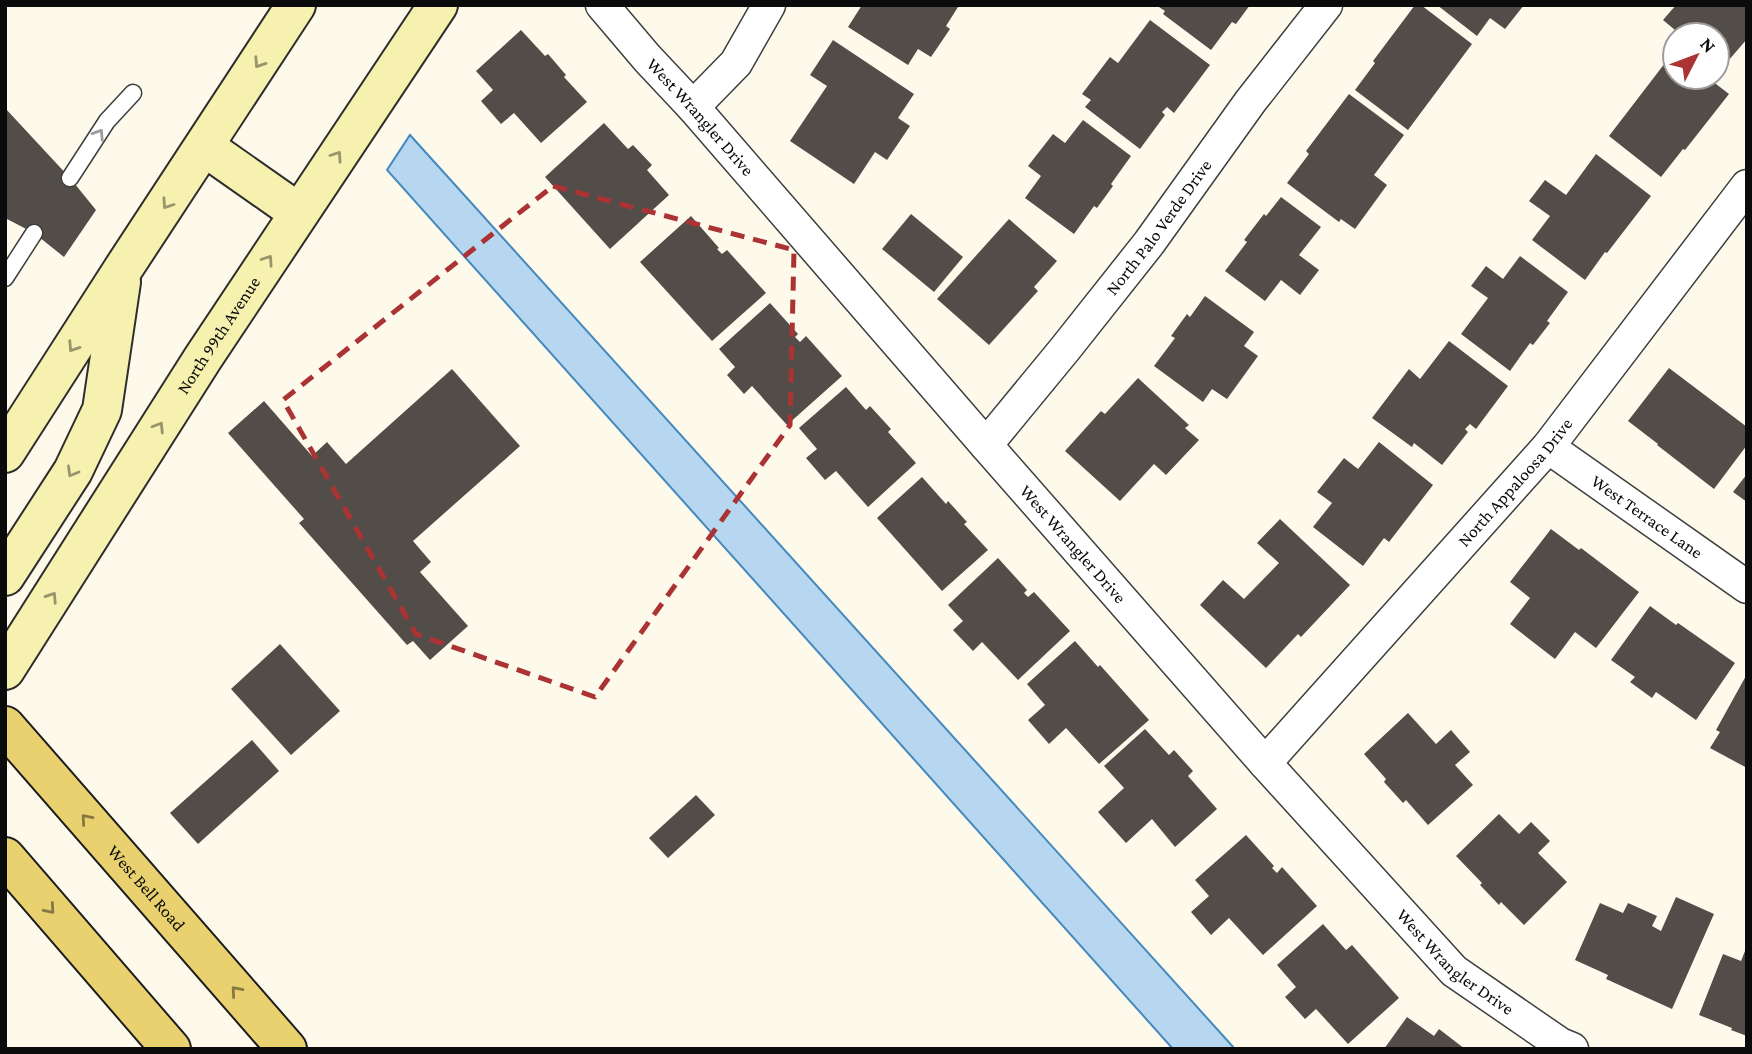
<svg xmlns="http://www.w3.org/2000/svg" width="1752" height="1054" viewBox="0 0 1752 1054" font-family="'Crimson Pro',serif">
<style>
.water{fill:#b6d7ef;stroke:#4588bd;stroke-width:2}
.building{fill:#534d49}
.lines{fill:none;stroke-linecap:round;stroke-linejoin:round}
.service-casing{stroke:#3e3e3e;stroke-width:19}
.minor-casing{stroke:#3e3e3e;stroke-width:35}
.secondary-casing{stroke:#2d2d2d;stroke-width:42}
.primary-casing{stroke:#1c1c1c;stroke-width:42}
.service{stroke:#fff;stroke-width:16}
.minor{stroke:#fff;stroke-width:32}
.secondary{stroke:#f6f1ae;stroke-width:38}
.primary{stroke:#e9d16f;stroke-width:38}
.oneway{stroke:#98956d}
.oneway2{stroke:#9d9d9d}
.oneway3{stroke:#857842}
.marked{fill:none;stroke:#ab3333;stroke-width:5;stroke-dasharray:14 9;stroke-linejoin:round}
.labels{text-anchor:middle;stroke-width:7;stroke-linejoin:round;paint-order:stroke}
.street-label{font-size:18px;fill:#0b0b0b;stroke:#fff}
</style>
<rect width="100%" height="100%" fill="#fdfaec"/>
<polygon class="water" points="410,135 1235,1049 1173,1049 387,170"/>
<g class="building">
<polygon points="862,5 955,5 958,7 946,26 950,29 931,57 918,49 908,65 848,27"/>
<polygon points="1156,5 1250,5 1236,24 1232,22 1211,50 1163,14 1165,11"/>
<polygon points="1415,5 1421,5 1472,44 1408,130 1355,90 1375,63 1373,61"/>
<polygon points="1437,5 1524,5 1505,29 1490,18 1477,36"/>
<polygon points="1676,5 1747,5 1747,39 1722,68 1717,64 1717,35 1681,35 1663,20"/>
<polygon points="1150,20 1210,65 1174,113 1167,107 1162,112 1165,115 1140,149 1085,107 1091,100 1082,94 1110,57 1118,63"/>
<polygon points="521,30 545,56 548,54 566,75 564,77 587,102 541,143 514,113 501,124 481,101 493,90 476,71"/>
<polygon points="833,40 914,94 898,118 910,126 887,160 875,152 854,184 790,141 827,86 810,75"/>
<polygon points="1675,50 1675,77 1707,77 1729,94 1685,150 1683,149 1661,177 1609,136"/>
<polygon points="1349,94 1404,135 1374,175 1387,185 1355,229 1341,219 1339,222 1287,183 1309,154 1306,151"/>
<polygon points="5,108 70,178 96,210 64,257 34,233 5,218"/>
<polygon points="1083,120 1131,156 1111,184 1113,186 1097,208 1094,206 1074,234 1025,198 1041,176 1028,166 1053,134 1065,143"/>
<polygon points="604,123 628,149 633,145 652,165 647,170 669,195 610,249 545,177"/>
<polygon points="1596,154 1651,196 1607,253 1605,252 1585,280 1532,240 1550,216 1529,201 1545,180 1566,195"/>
<polygon points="1281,197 1321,227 1299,255 1319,270 1300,295 1281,280 1265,301 1225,271 1247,242 1244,240 1264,214 1266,216"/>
<polygon points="911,214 963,257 934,292 882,249"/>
<polygon points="691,216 719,248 717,249 722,254 727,250 766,293 712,341 640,262"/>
<polygon points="1009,219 1057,261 1034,287 1038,291 989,345 937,299"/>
<polygon points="1520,256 1568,292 1547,321 1550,323 1533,345 1530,343 1510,371 1461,334 1488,298 1471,286 1486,266 1503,279"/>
<polygon points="1205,296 1254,332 1244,346 1258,356 1227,399 1212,389 1203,402 1154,366 1175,338 1171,336 1187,314 1190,317"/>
<polygon points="770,303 798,334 795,337 800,342 806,336 842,376 787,425 752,386 744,394 727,375 735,367 719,349"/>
<polygon points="1449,341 1508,386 1476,429 1470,424 1465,429 1468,432 1442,465 1414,443 1412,447 1372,418 1409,369 1420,379"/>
<polygon points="1669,368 1747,427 1747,445 1714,489 1657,445 1658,444 1628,421"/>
<polygon points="452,369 520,446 413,541 431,562 420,572 468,626 430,660 413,641 407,645 299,523 304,519 228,433 264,401 312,456 327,442 346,464"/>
<polygon points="1138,378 1189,425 1185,428 1199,440 1166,475 1154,464 1120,501 1065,451 1101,411 1105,414"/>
<polygon points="846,387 866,410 870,406 891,429 888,432 916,463 868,507 836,471 825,480 806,458 817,449 799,428"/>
<polygon points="1379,442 1433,485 1389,542 1384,538 1363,566 1313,527 1332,503 1317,492 1344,458 1358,469"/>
<polygon points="1747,474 1747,502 1733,492"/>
<polygon points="922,477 946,504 948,501 967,522 964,524 988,550 942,591 877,518"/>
<polygon points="1280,519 1350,585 1301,637 1298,634 1266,668 1200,605 1223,580 1244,599 1279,563 1257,543"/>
<polygon points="1551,529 1579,550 1581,548 1639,592 1596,648 1575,632 1555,659 1510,624 1530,598 1510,582"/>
<polygon points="998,558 1027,590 1024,593 1028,597 1034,592 1070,631 1018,680 982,642 973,651 953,630 963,621 948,605"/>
<polygon points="1650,606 1676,625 1678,623 1735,663 1696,720 1656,692 1652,698 1630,682 1635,677 1611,660"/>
<polygon points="1075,641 1098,667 1100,665 1149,720 1099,764 1066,728 1049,744 1028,720 1045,705 1027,684"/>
<polygon points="280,644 340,711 291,755 231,689"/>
<polygon points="1747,674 1747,768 1710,748 1720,732 1716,730"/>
<polygon points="1408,713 1436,744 1451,730 1470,752 1455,765 1473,785 1428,825 1406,800 1403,803 1384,782 1386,779 1364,754"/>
<polygon points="1145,729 1169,755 1174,750 1193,771 1188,776 1217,809 1175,847 1152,819 1126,843 1098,812 1124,788 1104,766"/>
<polygon points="252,740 279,771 198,844 170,813"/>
<polygon points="696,795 715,815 668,858 649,838"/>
<polygon points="1499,814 1519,834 1531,822 1550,841 1538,853 1567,882 1524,925 1501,902 1499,905 1480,885 1482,883 1456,856"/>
<polygon points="1246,835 1274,866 1272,868 1277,873 1282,867 1317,906 1263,955 1229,918 1211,935 1191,912 1209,896 1195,880"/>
<polygon points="1676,897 1714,914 1672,1009 1606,979 1608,975 1575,960 1600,903 1623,913 1628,903 1657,916 1652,926 1661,931"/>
<polygon points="1323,924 1346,950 1352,945 1399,998 1348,1044 1316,1009 1305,1019 1285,997 1296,987 1277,965"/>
<polygon points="1747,946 1747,1036 1731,1030 1732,1028 1699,1015 1723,954 1741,961"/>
<polygon points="1407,1017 1434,1036 1439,1029 1465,1049 1384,1049"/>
</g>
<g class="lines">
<g class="service-casing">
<g id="service">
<polyline points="70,178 107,121 133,93"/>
<polyline points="5,278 34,233"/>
</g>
</g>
<g class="minor-casing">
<g id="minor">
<path id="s1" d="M602 5 647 58 693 107 986 445 1265 763 1454 971 1560 1044 1572 1049"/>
<polyline points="693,107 736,63 769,5"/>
<path id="s2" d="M986 445 1065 349 1149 243 1250 102 1326 5"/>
<path id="s3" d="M1548 447 1747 587"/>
<path id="s4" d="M1265 763 1548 447 1747 186"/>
</g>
</g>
<g class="secondary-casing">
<g id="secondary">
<polyline points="205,147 299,213"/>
<polyline points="5,453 123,269 296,5"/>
<polyline points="5,576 73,471 102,410 121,282"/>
<path id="s5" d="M5 670 203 358 438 5"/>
</g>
</g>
<g class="primary-casing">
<g id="primary">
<path id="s6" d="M5 726 287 1049"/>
<polyline points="5,857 171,1049"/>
</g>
</g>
<use href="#service" class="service"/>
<use href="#minor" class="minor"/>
<use href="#secondary" class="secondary"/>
<use href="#primary" class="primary"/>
</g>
<defs><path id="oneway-chevron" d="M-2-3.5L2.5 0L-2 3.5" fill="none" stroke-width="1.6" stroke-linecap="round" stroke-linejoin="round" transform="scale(1.75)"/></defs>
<g class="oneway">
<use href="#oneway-chevron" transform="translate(259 63) rotate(123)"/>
<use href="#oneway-chevron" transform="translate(337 156) rotate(-56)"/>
<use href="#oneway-chevron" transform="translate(167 204) rotate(124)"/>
<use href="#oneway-chevron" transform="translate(268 260) rotate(-56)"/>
<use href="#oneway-chevron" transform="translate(73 347) rotate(123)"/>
<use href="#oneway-chevron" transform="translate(159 427) rotate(-58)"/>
<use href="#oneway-chevron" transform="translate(72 472) rotate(120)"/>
<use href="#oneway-chevron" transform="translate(52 597) rotate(-57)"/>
</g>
<use class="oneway2" href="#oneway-chevron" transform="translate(99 134) rotate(-57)"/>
<g class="oneway3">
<use href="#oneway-chevron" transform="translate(86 819) rotate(-131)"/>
<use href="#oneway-chevron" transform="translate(50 909) rotate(49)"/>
<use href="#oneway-chevron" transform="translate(236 991) rotate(-131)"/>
</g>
<path class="marked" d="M553 186 794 250 790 425 595 697 416 634 283 400Z"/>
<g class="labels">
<g class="street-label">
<text dy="6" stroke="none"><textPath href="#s1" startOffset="149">West Wrangler Drive</textPath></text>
<text dy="6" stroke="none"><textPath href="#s2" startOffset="278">North Palo Verde Drive</textPath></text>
<text dy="6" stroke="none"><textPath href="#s5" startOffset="397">North 99th Avenue</textPath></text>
<text dy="6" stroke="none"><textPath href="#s4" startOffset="376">North Appaloosa Drive</textPath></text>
<text dy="6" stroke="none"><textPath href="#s3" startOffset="121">West Terrace Lane</textPath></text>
<text dy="6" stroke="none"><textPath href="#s1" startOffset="716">West Wrangler Drive</textPath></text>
<text dy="6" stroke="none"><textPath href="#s6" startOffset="215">West Bell Road</textPath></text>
<text dy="6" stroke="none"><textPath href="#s1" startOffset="1283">West Wrangler Drive</textPath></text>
</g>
</g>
<rect width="1752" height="1054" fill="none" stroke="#0b0b0b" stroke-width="14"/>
<g transform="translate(1696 56) rotate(48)"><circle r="33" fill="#ffffff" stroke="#9d9d9d" stroke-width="2"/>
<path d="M0-5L12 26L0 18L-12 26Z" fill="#ab3333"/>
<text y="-10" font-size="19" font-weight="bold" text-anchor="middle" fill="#0b0b0b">N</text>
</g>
</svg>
